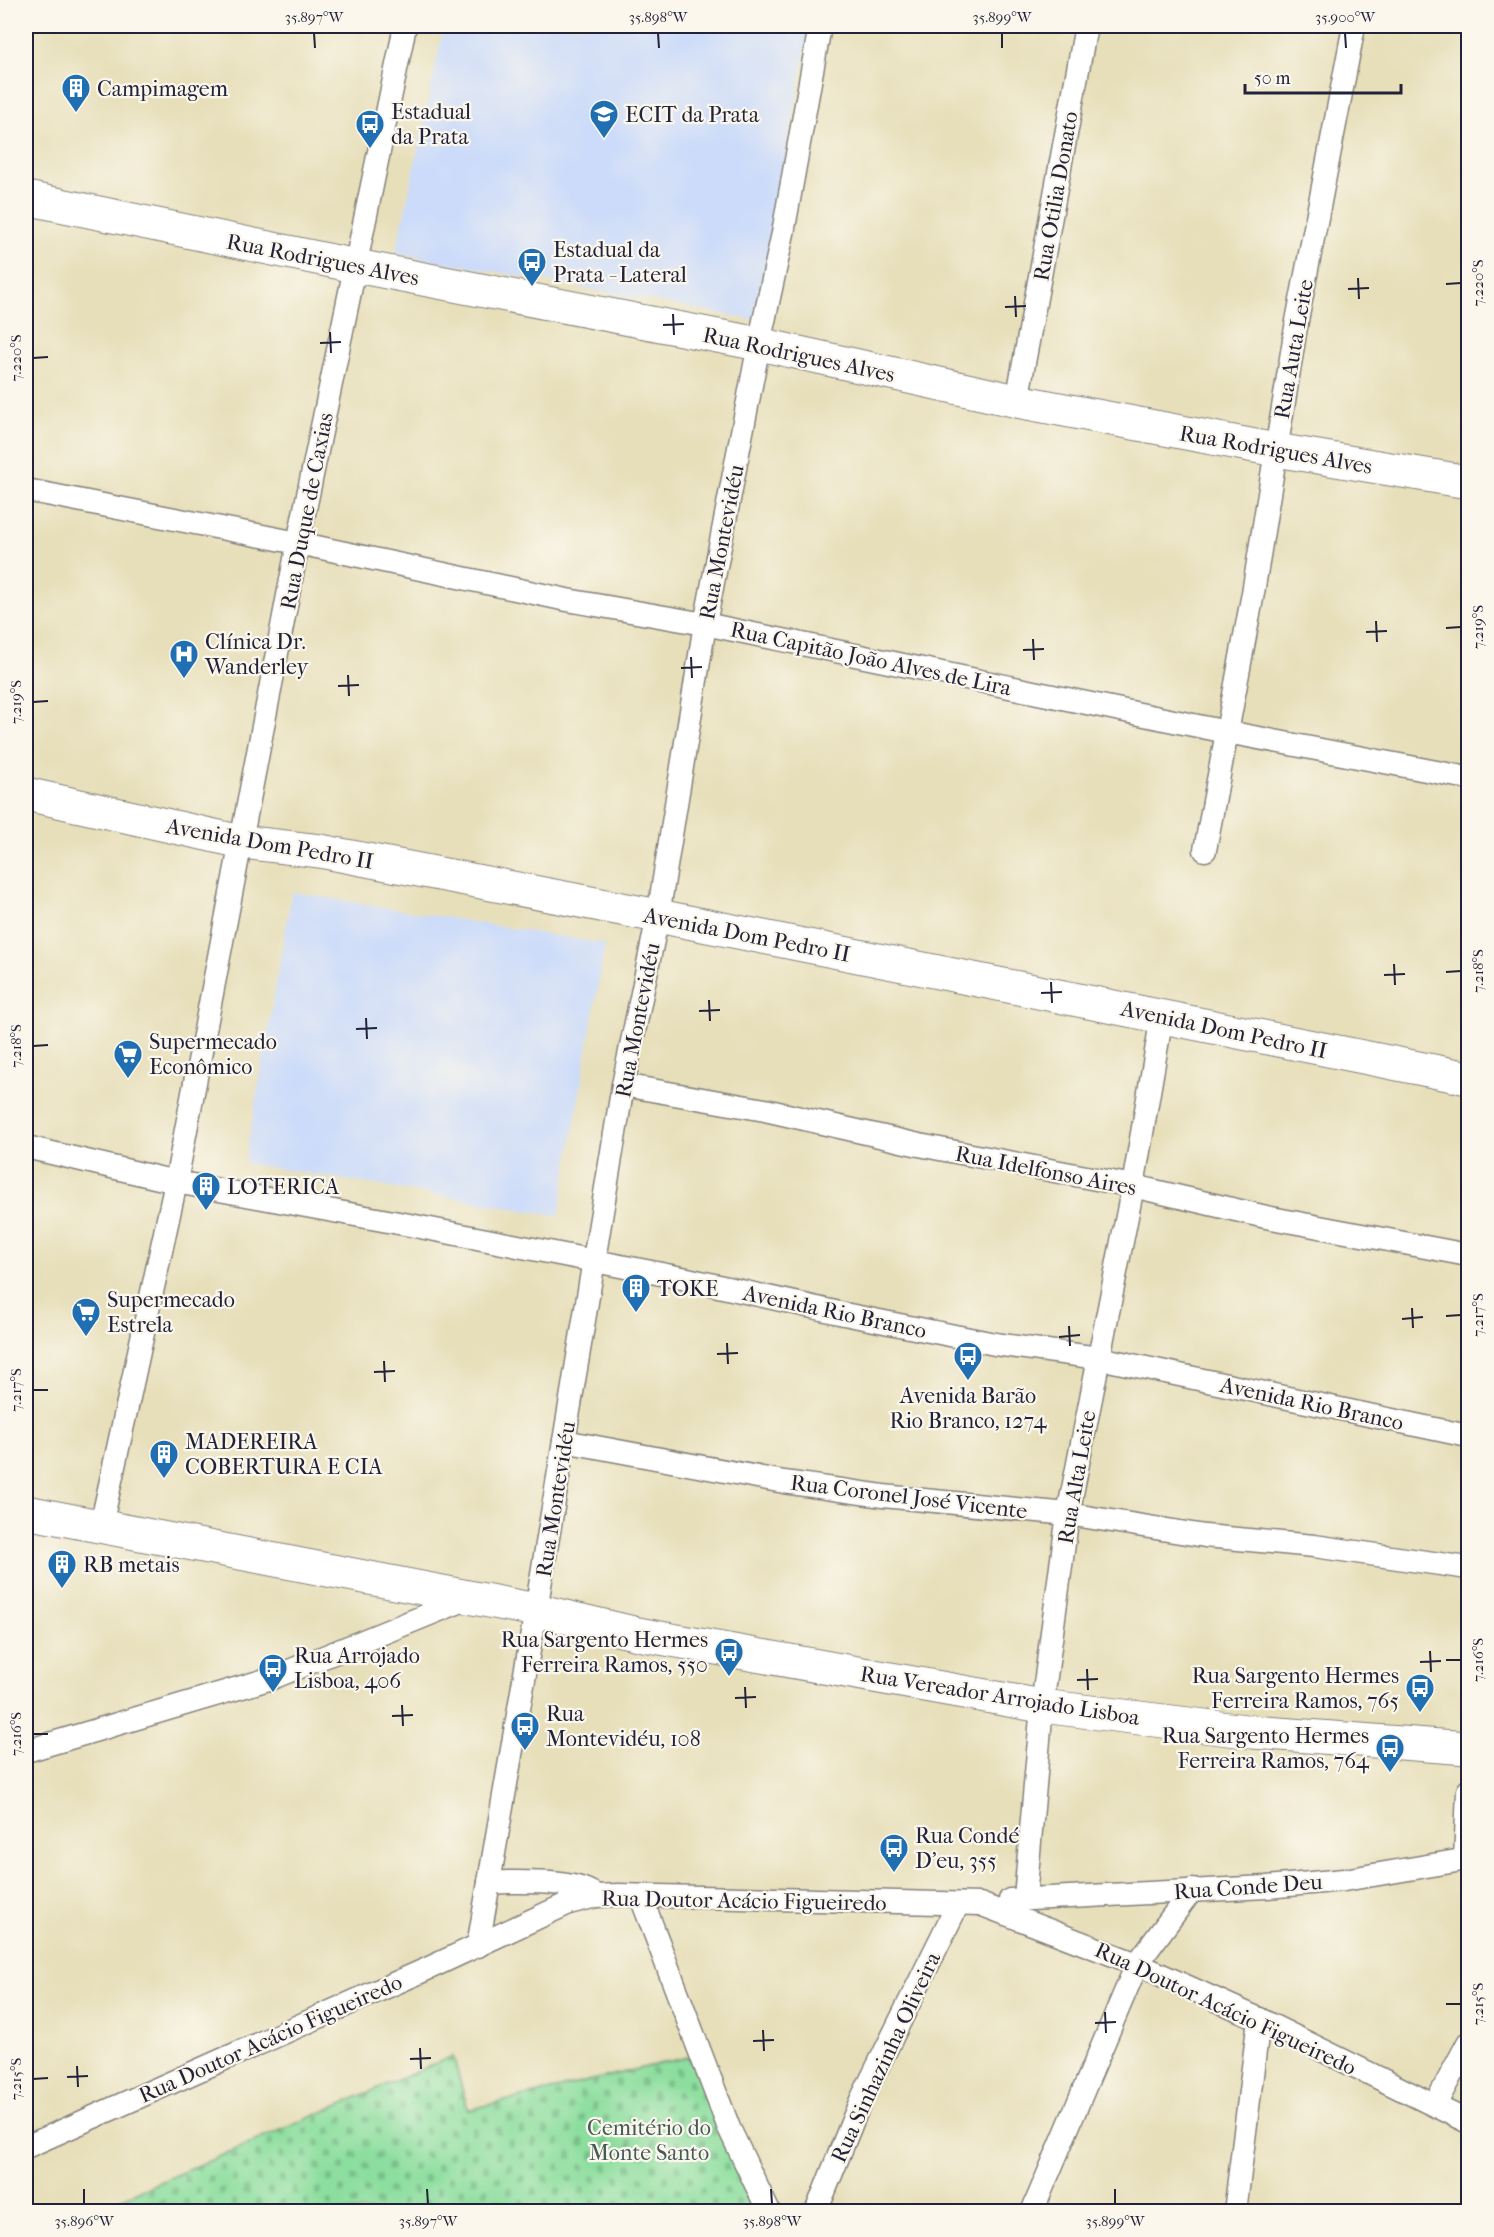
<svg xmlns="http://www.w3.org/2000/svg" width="1494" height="2237" viewBox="0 0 1494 2237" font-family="'IM FELL French Canon',serif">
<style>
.built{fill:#ccdbf9}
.cemetery{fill:url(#cemetery-stones);stroke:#57806c;stroke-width:1.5}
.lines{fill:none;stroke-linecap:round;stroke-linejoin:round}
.minor-casing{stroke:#84807a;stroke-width:25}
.secondary-casing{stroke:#84807a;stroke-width:35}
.primary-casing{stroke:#84807a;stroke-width:35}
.minor{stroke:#fff;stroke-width:22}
.secondary{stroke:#fff;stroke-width:33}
.primary{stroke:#fff;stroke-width:33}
.ticks{fill:none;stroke:#22223b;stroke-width:2}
.labels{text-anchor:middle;stroke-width:4.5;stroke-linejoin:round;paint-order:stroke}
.poi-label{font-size:22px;fill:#22223b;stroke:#fbf7ec;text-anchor:start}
.street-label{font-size:22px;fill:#22223b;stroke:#fbf7ec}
.park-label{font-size:22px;fill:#425a59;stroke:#fbf7ec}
.neatline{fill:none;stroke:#22223b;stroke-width:2}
.ticks-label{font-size:15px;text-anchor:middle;fill:#22223b}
</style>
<defs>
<pattern id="cemetery-stones" width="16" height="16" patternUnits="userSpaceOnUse" patternTransform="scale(1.5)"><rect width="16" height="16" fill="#8cde9e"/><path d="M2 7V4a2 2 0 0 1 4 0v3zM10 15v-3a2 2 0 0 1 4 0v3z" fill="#78be89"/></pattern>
</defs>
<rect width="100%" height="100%" fill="#fbf7ec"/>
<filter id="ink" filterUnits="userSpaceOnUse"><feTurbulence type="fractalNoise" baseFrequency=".0167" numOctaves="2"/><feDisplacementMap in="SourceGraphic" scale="12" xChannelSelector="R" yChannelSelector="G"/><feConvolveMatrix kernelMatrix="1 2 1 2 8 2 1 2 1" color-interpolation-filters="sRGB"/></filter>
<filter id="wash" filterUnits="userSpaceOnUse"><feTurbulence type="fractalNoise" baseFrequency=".008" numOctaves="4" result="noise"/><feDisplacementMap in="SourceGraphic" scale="24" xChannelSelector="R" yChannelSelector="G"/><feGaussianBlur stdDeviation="1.35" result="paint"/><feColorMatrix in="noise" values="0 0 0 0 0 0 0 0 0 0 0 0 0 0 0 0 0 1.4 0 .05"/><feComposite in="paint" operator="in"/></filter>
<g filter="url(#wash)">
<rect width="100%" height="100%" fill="#e7dfba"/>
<g class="built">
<polygon points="444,26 810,26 755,320 396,253"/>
<polygon points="292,892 605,944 559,1216 245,1163"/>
</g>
<polygon class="cemetery" points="453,2056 468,2110 692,2056 754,2211 90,2212"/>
</g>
<g filter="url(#ink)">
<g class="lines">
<g class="minor-casing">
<g id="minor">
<polyline points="1017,401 1086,26"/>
<polyline points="26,490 298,543 567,600 705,624 1227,732 1468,778"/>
<polyline points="1205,850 1253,593 1297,321 1354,26"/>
<polyline points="623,1085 765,1110 919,1145 1133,1186 1266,1217 1468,1255"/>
<polyline points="26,1147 176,1182 415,1226 687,1279 844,1314 995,1344 1099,1358 1468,1436"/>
<polyline points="564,1441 784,1482 883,1496 1068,1514 1205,1536 1314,1546 1468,1568"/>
<polyline points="101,1526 176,1182 298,543 405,26"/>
<polyline points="26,1751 272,1678 469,1598"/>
<polyline points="1465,1859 1468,1791"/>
<path d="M489 1882C517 1883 576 1878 596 1896"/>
<polyline points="641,1897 729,2128 769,2212"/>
<polyline points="1025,1898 1042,1706 1068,1514 1133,1186 1162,1016"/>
<polyline points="1010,1900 1267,1887 1344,1880 1468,1859"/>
<polyline points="478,1946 536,1610 623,1085 658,916 705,624 759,344 783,233 820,26"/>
<polyline points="1435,2105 1468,2043"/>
<polyline points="26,2147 427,1969 569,1903 596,1896 618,1895 980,1904 1137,1964 1259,2019 1468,2122"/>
<polyline points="816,2212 861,2100 958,1904"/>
<polyline points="1032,2212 1137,1964 1192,1890"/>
<polyline points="1235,2212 1259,2019"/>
</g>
</g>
<g class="secondary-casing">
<polyline id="secondary" points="26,1512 536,1610 638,1634 1042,1706 1253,1732 1468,1748"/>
</g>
<g class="primary-casing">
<g id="primary">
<polyline points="26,198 356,266 759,344 1017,401 1276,450 1468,482"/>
<polyline points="26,794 242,842 320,851 658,916 1468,1078"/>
</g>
</g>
<use href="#minor" class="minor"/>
<use href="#secondary" class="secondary"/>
<use href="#primary" class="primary"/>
</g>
</g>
<path class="ticks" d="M314 33 315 48M658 33 659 48M1002 33V48M1345 33 1346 48M1358 278 1359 299M1446 284 1461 283M1348 289 1369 288M1015 296 1016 317M1005 307 1026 306M673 314 674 335M663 325 684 324M330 332 331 353M320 343 341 342M33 358 48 357M1376 621 1377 642M1446 628 1461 627M1366 632 1387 631M1033 639 1034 660M1023 650 1044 649M691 657 692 678M681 668 702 667M348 675 349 696M338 686 359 685M33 702 48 701M1394 964 1395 985M1446 972 1461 971M1384 975 1405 974M1051 982 1052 1003M1041 993 1062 992M709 1000 710 1021M699 1011 720 1010M366 1018 367 1039M356 1029 377 1028M33 1046 48 1045M1412 1308 1413 1328M1446 1316 1461 1315M1402 1319 1423 1317M1069 1326 1070 1346M1059 1337 1080 1335M727 1343 728 1364M717 1354 738 1353M384 1361 385 1382M374 1372 395 1371M33 1390H48M1430 1651 1431 1672M1446 1660H1461M1420 1662 1441 1661M1087 1669 1088 1690M1077 1680 1098 1679M745 1687 746 1708M735 1698 756 1697M402 1705 403 1726M392 1716 413 1715M33 1734H48M1446 2004H1461M1105 2012 1106 2033M1095 2023 1116 2022M763 2030 764 2051M753 2041 774 2040M420 2048 421 2069M410 2059 431 2058M77 2066 78 2087M67 2077 88 2076M33 2079 48 2078M84 2189V2204M427 2189 428 2204M771 2189 772 2204M1115 2189V2204"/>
<defs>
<g id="building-pin" transform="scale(1.5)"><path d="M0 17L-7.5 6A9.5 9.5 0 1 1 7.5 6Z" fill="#1f6fb2" stroke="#fbf7ec"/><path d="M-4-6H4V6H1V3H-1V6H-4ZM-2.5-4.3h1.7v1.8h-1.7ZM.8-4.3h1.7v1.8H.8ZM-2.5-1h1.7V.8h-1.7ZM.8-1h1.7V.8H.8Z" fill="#fff"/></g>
<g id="school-pin" transform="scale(1.5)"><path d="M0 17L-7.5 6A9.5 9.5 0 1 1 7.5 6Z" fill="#1f6fb2" stroke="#fbf7ec"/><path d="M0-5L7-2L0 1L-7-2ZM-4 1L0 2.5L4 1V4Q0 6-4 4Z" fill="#fff"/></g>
<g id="bus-pin" transform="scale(1.5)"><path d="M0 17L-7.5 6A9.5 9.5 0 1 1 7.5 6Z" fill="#1f6fb2" stroke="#fbf7ec"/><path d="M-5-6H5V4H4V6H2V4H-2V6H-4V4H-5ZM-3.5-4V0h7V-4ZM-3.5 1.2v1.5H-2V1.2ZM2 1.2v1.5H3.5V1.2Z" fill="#fff"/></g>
<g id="hospital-pin" transform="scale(1.5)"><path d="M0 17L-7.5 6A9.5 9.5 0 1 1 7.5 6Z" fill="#1f6fb2" stroke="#fbf7ec"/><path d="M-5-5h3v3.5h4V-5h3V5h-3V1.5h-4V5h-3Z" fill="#fff"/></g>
<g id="supermarket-pin" transform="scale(1.5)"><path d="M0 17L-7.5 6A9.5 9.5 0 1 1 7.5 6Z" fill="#1f6fb2" stroke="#fbf7ec"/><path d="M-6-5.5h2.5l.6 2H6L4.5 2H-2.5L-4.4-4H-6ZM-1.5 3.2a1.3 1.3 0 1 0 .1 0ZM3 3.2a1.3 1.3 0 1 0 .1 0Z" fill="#fff"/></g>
</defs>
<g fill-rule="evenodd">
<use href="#building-pin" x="76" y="88"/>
<use href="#school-pin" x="604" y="114"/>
<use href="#bus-pin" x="370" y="124"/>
<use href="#bus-pin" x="532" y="262"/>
<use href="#hospital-pin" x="184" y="654"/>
<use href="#supermarket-pin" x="128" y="1054"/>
<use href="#building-pin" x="206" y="1186"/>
<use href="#building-pin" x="636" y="1288"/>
<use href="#supermarket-pin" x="86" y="1312"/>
<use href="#bus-pin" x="968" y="1356"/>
<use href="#building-pin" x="164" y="1454"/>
<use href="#building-pin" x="62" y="1564"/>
<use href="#bus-pin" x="729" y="1652"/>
<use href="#bus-pin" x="273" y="1668"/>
<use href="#bus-pin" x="1420" y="1688"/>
<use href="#bus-pin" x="525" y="1726"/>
<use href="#bus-pin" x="1390" y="1748"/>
<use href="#bus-pin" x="894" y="1848"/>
</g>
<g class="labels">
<g class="poi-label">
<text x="97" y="96">Campimagem</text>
<text x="391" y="119">Estadual<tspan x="391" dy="25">da Prata</tspan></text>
<text x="625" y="122">ECIT da Prata</text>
<text x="553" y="257">Estadual da<tspan x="553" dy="25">Prata - Lateral</tspan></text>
<text x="205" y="649">Clínica Dr.<tspan x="205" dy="25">Wanderley</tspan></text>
<text x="149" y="1049">Supermecado<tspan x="149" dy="25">Econômico</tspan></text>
<text x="227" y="1194">LOTERICA</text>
<text x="657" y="1296">TOKE</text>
<text x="107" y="1307">Supermecado<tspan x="107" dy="25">Estrela</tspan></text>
<text x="968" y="1403" text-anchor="middle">Avenida Barão<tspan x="968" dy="25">Rio Branco, 1274</tspan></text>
<text x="185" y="1449">MADEREIRA<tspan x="185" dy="25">COBERTURA E CIA</tspan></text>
<text x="83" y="1572">RB metais</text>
<text x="708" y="1647" text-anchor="end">Rua Sargento Hermes<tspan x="708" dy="25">Ferreira Ramos, 550</tspan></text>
<text x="294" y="1663">Rua Arrojado<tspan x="294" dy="25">Lisboa, 406</tspan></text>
<text x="1399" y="1683" text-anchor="end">Rua Sargento Hermes<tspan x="1399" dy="25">Ferreira Ramos, 765</tspan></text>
<text x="546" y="1721">Rua<tspan x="546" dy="25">Montevidéu, 108</tspan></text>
<text x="1369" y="1743" text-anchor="end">Rua Sargento Hermes<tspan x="1369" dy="25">Ferreira Ramos, 764</tspan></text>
<text x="915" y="1843">Rua Condé<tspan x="915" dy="25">D'eu, 355</tspan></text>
</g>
<g class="street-label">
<text transform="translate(1055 196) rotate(-80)" y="8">Rua Otilia Donato</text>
<text transform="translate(323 259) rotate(11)" y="8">Rua Rodrigues Alves</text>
<text transform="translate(1293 349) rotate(-80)" y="8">Rua Auta Leite</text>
<text transform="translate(799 354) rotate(12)" y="8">Rua Rodrigues Alves</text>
<text transform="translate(1276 449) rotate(10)" y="8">Rua Rodrigues Alves</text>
<text transform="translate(306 511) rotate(-79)" y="8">Rua Duque de Caxias</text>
<text transform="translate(721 542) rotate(-79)" y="8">Rua Montevidéu</text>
<text transform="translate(871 658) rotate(12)" y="8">Rua Capitão João Alves de Lira</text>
<text transform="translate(270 843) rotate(10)" y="8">Avenida Dom Pedro II</text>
<text transform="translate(747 934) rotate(11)" y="8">Avenida Dom Pedro II</text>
<text transform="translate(637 1020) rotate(-79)" y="8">Rua Montevidéu</text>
<text transform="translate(1224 1029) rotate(12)" y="8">Avenida Dom Pedro II</text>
<text transform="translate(1046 1170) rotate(11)" y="8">Rua Idelfonso Aires</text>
<text transform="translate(835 1311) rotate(12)" y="8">Avenida Rio Branco</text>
<text transform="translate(1312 1403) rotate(12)" y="8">Avenida Rio Branco</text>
<text transform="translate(1076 1477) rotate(-80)" y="8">Rua Alta Leite</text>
<text transform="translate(909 1496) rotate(7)" y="8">Rua Coronel José Vicente</text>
<text transform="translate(555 1499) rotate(-81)" y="8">Rua Montevidéu</text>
<text transform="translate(1000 1695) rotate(9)" y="8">Rua Vereador Arrojado Lisboa</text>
<text transform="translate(1248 1886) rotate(-4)" y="8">Rua Conde Deu</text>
<text transform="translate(744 1900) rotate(1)" y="8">Rua Doutor Acácio Figueiredo</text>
<text transform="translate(1226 2008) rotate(25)" y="8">Rua Doutor Acácio Figueiredo</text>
<text transform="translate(270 2038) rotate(-24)" y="8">Rua Doutor Acácio Figueiredo</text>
<text transform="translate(885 2057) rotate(-65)" y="8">Rua Sinhazinha Oliveira</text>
</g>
<g class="park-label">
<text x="649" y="2135">Cemitério do<tspan x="649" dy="25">Monte Santo</tspan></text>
</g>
</g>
<rect width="1494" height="2237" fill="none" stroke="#fbf7ec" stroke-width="66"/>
<path d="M1245 84v9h156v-9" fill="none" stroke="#22223b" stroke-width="3"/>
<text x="1254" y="84" font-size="18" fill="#22223b" stroke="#fbf7ec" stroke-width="4.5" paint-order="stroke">50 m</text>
<rect x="33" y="33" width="1428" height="2171" class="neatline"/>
<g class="ticks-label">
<text x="314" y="22">35.897°W</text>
<text x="658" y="22">35.898°W</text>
<text x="1002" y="22">35.899°W</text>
<text x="1345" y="22">35.900°W</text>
<text transform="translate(1478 283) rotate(-90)" y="5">7.220°S</text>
<text transform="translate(16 358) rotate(-90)" y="5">7.220°S</text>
<text transform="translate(1478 627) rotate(-90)" y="5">7.219°S</text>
<text transform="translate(16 702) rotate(-90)" y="5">7.219°S</text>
<text transform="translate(1478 971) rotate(-90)" y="5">7.218°S</text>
<text transform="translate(16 1046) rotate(-90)" y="5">7.218°S</text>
<text transform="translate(1478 1315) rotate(-90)" y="5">7.217°S</text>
<text transform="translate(16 1390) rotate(-90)" y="5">7.217°S</text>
<text transform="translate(1478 1660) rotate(-90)" y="5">7.216°S</text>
<text transform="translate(16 1734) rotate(-90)" y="5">7.216°S</text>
<text transform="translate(1478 2004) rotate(-90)" y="5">7.215°S</text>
<text transform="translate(16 2079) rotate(-90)" y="5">7.215°S</text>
<text x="84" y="2226">35.896°W</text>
<text x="428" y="2226">35.897°W</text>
<text x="772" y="2226">35.898°W</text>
<text x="1115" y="2226">35.899°W</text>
</g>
</svg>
